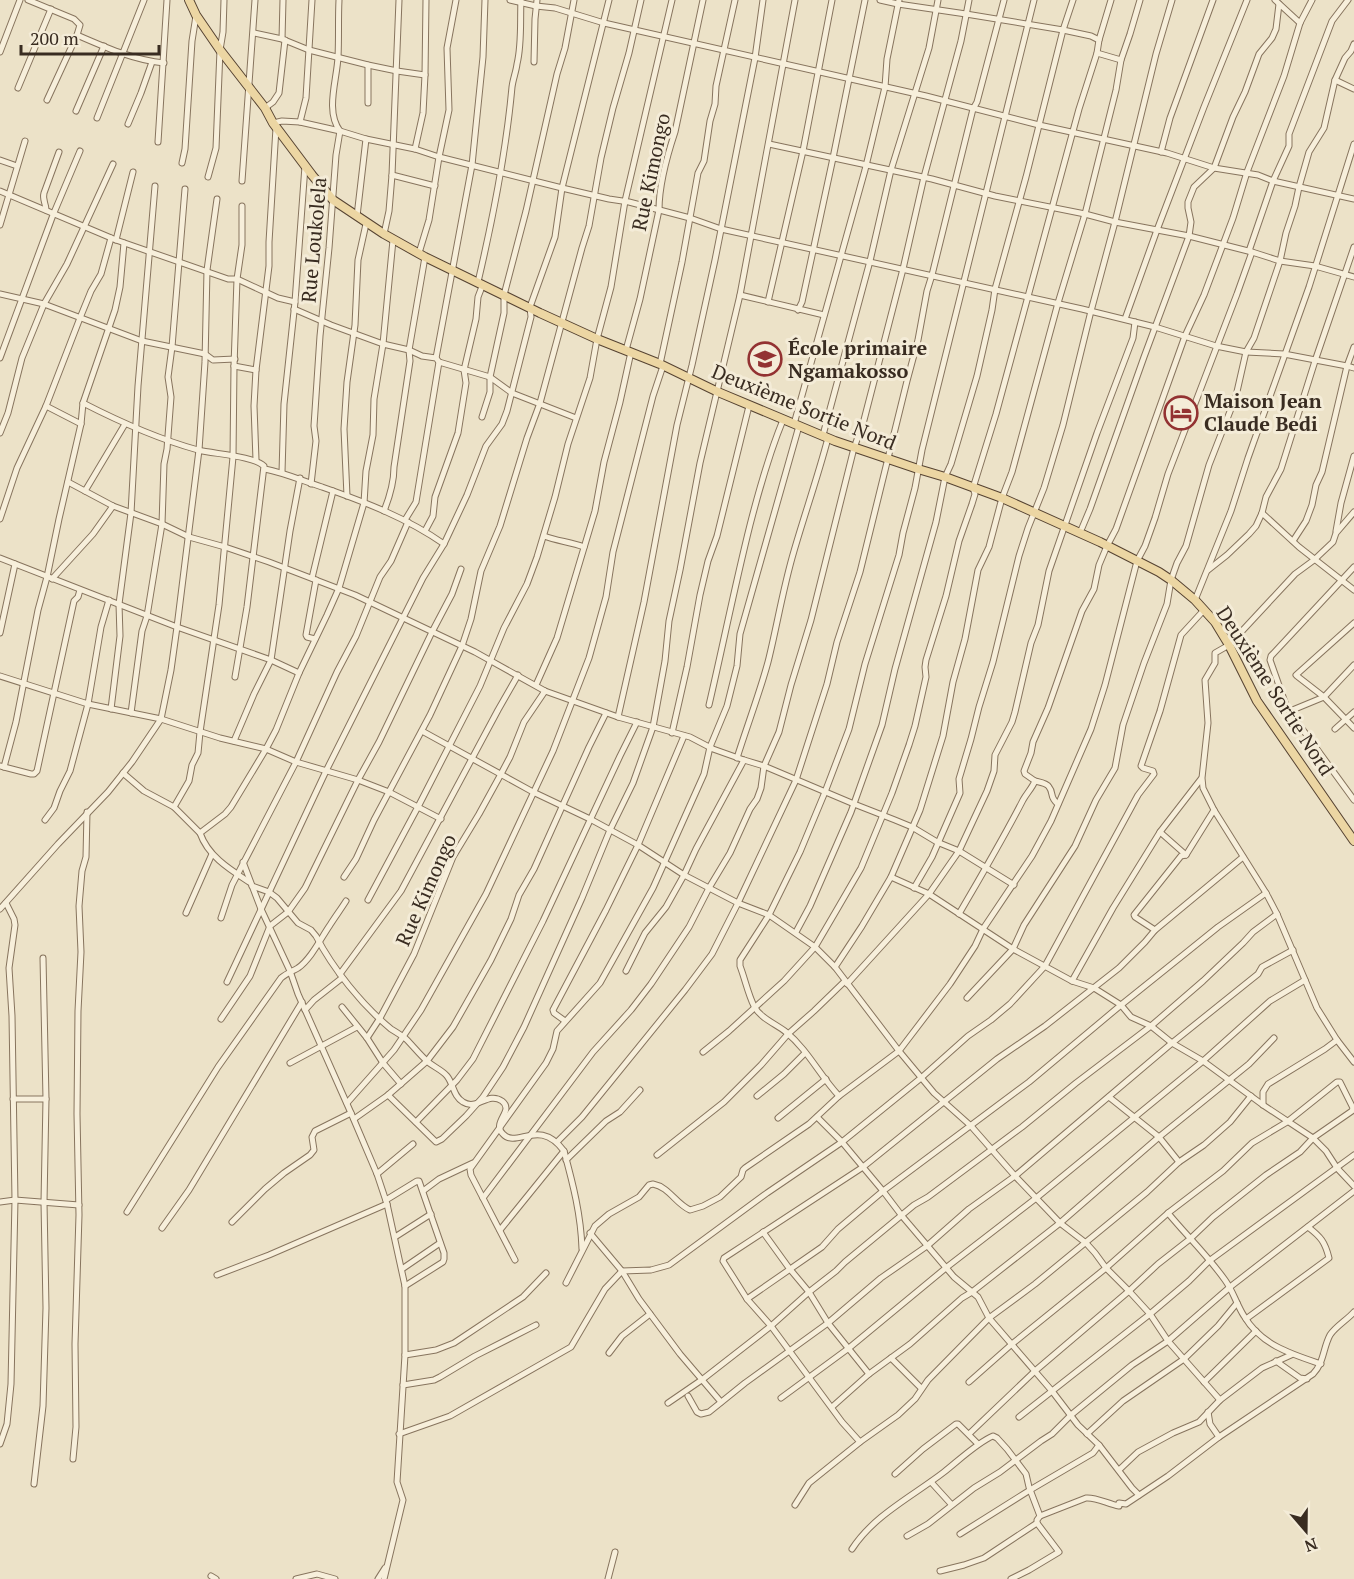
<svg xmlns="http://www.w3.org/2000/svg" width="1354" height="1579" viewBox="0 0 1354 1579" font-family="'PT Serif',serif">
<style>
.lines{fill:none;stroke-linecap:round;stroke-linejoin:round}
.minor-casing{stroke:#87745e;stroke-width:7}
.primary-casing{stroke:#564332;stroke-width:10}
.minor{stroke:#f7efdb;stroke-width:5}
.primary{stroke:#ecd6a3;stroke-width:8}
.labels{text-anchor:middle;stroke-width:6;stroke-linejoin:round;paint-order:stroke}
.street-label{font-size:20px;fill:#392c21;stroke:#f4ecd8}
.poi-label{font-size:20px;font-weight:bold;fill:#392c21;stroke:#f4ecd8;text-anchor:start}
</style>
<rect width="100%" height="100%" fill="#ece2c8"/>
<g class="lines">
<g class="minor-casing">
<g id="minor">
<polyline points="28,0 74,19 80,25 77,35 47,100"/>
<polyline points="510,0 536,6 555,8 604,23 926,96 1039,125 1167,153 1214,168 1258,175 1273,181 1354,199"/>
<polyline points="880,0 898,4 966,14 1063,30 1091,36 1099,40"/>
<polyline points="1275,0 1300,23"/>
<polyline points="254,33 282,39 309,50 368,65 397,71 425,75"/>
<path d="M77 35C105 47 133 60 164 63"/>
<polyline points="282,39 283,0"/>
<polyline points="0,52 20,0"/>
<polyline points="1097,53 1121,60"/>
<polyline points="534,62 535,19 537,0"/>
<polyline points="368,65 368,103"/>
<polyline points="1335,80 1354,89"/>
<polyline points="18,88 51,9"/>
<polyline points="265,108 273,102 279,93 285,40"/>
<polyline points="76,111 104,46"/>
<polyline points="97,118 144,0"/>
<polyline points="300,122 306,98 312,0"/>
<polyline points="273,123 282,121 300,122 340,131 366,139 415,149 439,157 562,188 609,199 629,202 690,218 721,229 1082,309 1155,327 1216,346 1246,352 1284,354 1347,366 1354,368"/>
<polyline points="128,124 141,93 152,62"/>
<polyline points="158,142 167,0"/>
<polyline points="769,144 932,179 995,196 1085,214 1115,222 1189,236 1252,252 1280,261 1315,266 1354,277"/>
<polyline points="415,149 423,113 425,75 426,0"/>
<polyline points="1161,152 1170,118 1213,0"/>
<polyline points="0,160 17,166"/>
<polyline points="182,163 185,149 192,41 196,16"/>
<polyline points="392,175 435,186"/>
<polyline points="208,177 216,148 220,50 223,32 224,0"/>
<polyline points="242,181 255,0"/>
<polyline points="0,191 116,240 228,279 237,279 278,298 295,302"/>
<path d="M46 210C46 203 42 200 44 193L59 152"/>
<polyline points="357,216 366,139"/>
<polyline points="0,225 25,141"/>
<polyline points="384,234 389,211 392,175 399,0"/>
<polyline points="116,240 133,172"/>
<polyline points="1249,251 1273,181 1289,146 1289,134 1332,21 1348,0"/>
<polyline points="419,253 429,220 439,157 449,110 447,48 456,0"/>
<path d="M478 282C493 218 506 153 512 87 513 79 516 72 517 64 522 44 520 21 521 0"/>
<polyline points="0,294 44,304 142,341 205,354 213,360 235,359"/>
<polyline points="740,295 824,315"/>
<polyline points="768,302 803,151 832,0"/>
<polyline points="294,309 331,325 383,344 409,350 422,356 436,358 439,362 490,377 512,393 576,418"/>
<polyline points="798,310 802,302 833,158 865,0"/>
<polyline points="1125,319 1157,230 1204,107 1247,0"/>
<path d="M626 350 640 299 659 210C659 184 667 156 675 132L703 0"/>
<polyline points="0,358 53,215 80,151"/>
<polyline points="436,358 472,165 483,57 485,0"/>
<polyline points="660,364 682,262 698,173 704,161 710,121 715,104 716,86 735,0"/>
<polyline points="234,366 256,370"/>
<path d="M83 403C120 422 158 439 198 450 214 454 254 456 264 466L247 607 235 677"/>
<polyline points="46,406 81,424"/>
<polyline points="482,417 490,392 490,377 504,313 504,295 526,211 557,74 565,48 574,0"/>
<polyline points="794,424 865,170 885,87 887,59 899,0"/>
<polyline points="0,433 8,413 22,358 44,304 67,264 113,164"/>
<polyline points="823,435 870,261 891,170 929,48 938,0"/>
<polyline points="256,460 254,406 256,370 269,266 269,242 276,128"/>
<path d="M265 469C285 473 303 481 322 487 365 502 407 518 444 544"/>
<polyline points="282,472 284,404 295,302 305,166"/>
<polyline points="68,482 113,506 162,524 189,537 225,547 269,562 355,595 475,652 545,691 618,717 690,737 713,749 744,760 764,766 854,804 895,820 912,827 937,842 959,851 1014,885"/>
<path d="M311 484 316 441 314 426 320 336 329 248 336 155 340 131C325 111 337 80 338 57 339 38 338 19 339 0"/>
<polyline points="85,491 125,424"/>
<polyline points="347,496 344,429 347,382 355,325 358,260 366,224"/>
<path d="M384 511C390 496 394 483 394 467L410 361 409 350 425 257"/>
<polyline points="1354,512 1336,533 1333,542 1314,560 1295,574 1229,645 1215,653 1215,663 1205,680 1208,723 1202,778 1203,788 1214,810 1266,893 1277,914 1317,1008 1337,1040 1354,1062"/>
<polyline points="1262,513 1299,547 1354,590"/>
<polyline points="0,519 17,468 46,406 80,318 91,291 101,274 111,238"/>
<polyline points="405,520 416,502 439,362"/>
<polyline points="425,531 433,516 435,497 458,433 466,383 464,370 476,319 478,297 483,284"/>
<polyline points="1336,531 1341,503 1354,456"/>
<polyline points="1079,533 1082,528 1090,509 1144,357 1189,236 1191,222 1188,208 1188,202 1194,187 1214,168 1233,117 1245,92 1259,54 1272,38 1276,29 1279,4"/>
<path d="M544 536C557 541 571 542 584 547"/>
<polyline points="1293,541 1306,521 1312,505 1316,485 1322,472 1347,366 1354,347"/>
<polyline points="0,558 177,627 271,660 299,673"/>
<polyline points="1354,567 1271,656 1270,660 1287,708 1354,800"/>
<polyline points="1208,570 1227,555 1249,534 1256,526 1262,513 1266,497 1281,469 1315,361 1354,247"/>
<polyline points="312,578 333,491"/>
<polyline points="52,579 93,534 113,506"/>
<polyline points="1195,600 1231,511 1248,458 1309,287 1354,144"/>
<polyline points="1354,623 1296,675 1297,676 1324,697 1354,728"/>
<polyline points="0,633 15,564"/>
<polyline points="315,639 307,637 306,635 316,580"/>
<polyline points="0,676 88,704 161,719 220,738 266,749 296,762 358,780 389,792 441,819"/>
<polyline points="536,685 557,638 595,511 604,462 620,402 631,352"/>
<path d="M709 705C723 645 735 585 750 525 759 490 769 454 783 420"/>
<polyline points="111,709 120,636 119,604 131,513 138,386 155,186"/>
<polyline points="1290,711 1324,697 1354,665"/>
<polyline points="131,713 142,631 147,616 162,524 164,464 167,449 171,397 168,377 172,347 185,189"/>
<polyline points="618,717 644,602 677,425 692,365 715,260 755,58 763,0"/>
<polyline points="1335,729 1354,712"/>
<polyline points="422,731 533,792 590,819 638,845 684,875 738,903 769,915 815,947 835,967 899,1051 934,1093 971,1126 1015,1176 1060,1223 1086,1243 1095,1253 1106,1268 1129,1291 1150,1314 1168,1341 1220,1400"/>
<polyline points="672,733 687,667 700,595 708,561 717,536 749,406"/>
<polyline points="234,741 254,694 271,660 290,531 300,478"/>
<path d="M737 758C747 726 759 695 768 662 777 626 783 588 794 551 805 513 818 476 828 438"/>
<polyline points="0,766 4,767 16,722 38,610 47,577 59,519 81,424 83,403 115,310 120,287 124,243"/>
<polyline points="4,767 31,774 34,774 37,771 74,601 78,597 80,590"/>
<polyline points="123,773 144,791 174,807 200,833"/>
<path d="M1035 781C1039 782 1047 783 1049 787 1054 793 1049 797 1058 804"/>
<polyline points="174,807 189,781 192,765 198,753 200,732 219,605 233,457 234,366 237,279 242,245 242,206"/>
<polyline points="45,820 54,808 60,791 70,771 88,704 101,627 109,600"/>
<polyline points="1160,832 1186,855"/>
<polyline points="243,862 261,909 290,971 298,994 351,1113 377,1174 387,1204 405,1286 405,1355 397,1482 403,1500 384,1579"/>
<polyline points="344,877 356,859 374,820 430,715 462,646 471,619 481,571 500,526 527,438 540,403 582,248 589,226 601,158 613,108 629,53 641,0"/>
<polyline points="891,877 929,894 1013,949 1072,981 1094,988 1121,1005 1131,1017 1151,1026 1172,1043 1203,1061 1263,1105 1313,1138 1326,1151 1337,1168 1354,1186"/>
<path d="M249 882C229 869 208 856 200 833L225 814 231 807 266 749 276 730 299 673 327 615 339 588 364 503 366 471 373 435 374 399 383 344 393 240"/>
<path d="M252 886 269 892 277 898 298 923 311 930 316 936C333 969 362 1005 391 1029 396 1032 401 1035 406 1039 413 1046 420 1055 428 1062 434 1067 442 1070 447 1076 454 1085 453 1096 463 1102 477 1111 488 1091 502 1101 515 1111 491 1122 503 1134 517 1149 539 1117 564 1151L500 1230"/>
<polyline points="914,888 932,857 960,793 959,779 971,739 979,707 993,662 1019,556 1028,528 1044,488 1063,425 1091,311 1115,222 1156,54 1172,0"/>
<polyline points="368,900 420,803 480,686 504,628 527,584 537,557 555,497 568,444 590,378 597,339 611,287 625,201 672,0"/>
<polyline points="0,909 58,844 108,792 132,762 161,719 171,670 177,627 199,450 205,362 207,270 217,199"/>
<polyline points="186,913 212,854"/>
<path d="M959 914C981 876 1003 839 1023 800 1027 793 1032 788 1035 781L1025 774 1024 771 1031 753 1033 742 1048 708 1082 611 1094 589 1099 565 1107 546 1116 529 1185 336 1204 295 1233 218 1247 172 1284 76 1300 23 1312 0"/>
<polyline points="221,918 232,885 296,762 337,672 356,636 380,577 391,561 408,522"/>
<polyline points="1155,930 1135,917 1134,915 1181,856 1186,855 1214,810"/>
<polyline points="796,932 810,906 851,812 882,725 895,669 936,522 945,477 951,464 977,376 992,310 995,289 1026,177 1063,30 1073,0"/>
<polyline points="835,967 862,926 891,877 920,810 943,736 953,682 965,639 978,570 989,547 1002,498 1012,472 1058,303 1085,214 1116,90 1121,60 1130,34 1140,0"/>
<polyline points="626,971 645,933 666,907 684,875 696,849 744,760"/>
<polyline points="340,974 401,891 498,710 518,675"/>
<polyline points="1072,981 1113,908 1160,832 1201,779"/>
<polyline points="227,982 326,771 423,578 444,544 467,495 486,446 502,424 507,411 531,317 530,307 555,237 562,188 609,0"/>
<polyline points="847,984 929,894 959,851 987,791 994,771 995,755 1012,722 1015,712 1031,643 1038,625 1049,571 1097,433 1133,338 1135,322"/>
<polyline points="967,998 1013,949 1024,925 1075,846 1096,800 1115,768 1123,725 1144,663 1167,604 1171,580 1177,563 1186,546 1209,465 1236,396 1246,352 1254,338 1280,261 1286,233 1295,206 1299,187 1309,152 1324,128 1335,80 1345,58 1351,51 1354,44"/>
<polyline points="342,1007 367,1038 383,1063 401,1084"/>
<polyline points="305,1010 314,1000 342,978"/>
<polyline points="221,1019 250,976 270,926 288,912 305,888 358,780 379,742 432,632 452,594 461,569"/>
<polyline points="565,1021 554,1013 553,1010 606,910 638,845 684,736"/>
<polyline points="367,1038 380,1018 414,954 453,857 479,814 501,774 510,757 524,722 545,691"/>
<polyline points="703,1052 729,1031 784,981 815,947 839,906 861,868 892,793 909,745 915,726 926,677 925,667 926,660 946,596 959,541 972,504 975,494 973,488 996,414 1079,109 1097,53 1099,40 1111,0"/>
<polyline points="290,1063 357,1027"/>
<polyline points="388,1095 436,1142 442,1139 466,1116 483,1097 503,1067 524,1027 582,898 610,830 633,783 653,727 665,661 669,621 680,570 700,463 740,295 795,0"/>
<polyline points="757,1096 784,1074 805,1053"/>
<path d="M839 1096C820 1076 808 1050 786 1032 776 1024 760 1018 754 1006 748 994 745 979 740 966V960L769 915 800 852 825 792 849 729 865 664 899 555 903 533 915 488 922 450 1034 0"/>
<polyline points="1109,1097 1159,1137 1179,1162"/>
<polyline points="13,1099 46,1099"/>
<polyline points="347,1103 394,1050 421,1010 486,894 553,751 589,658 606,597 613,552 653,396 663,366"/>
<polyline points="1263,1105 1263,1092 1268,1084 1325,1049 1337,1040"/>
<polyline points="817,1117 842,1142 883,1191 902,1216 954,1277 978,1297 989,1318 1052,1391 1078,1425 1099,1445 1132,1488 1139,1495"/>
<polyline points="778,1118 826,1079"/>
<polyline points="354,1119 388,1095 427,1061 453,1027 491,960 511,919 519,895 534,869 589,747 606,713"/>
<polyline points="416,1122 457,1080 473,1059 543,921 620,756 637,722"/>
<polyline points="557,1142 582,1117 685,990 712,954 738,903 796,780 827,684 837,642 860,572 907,381 918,340 927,291 932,275 973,109 977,102 1004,0"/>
<path d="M564 1151C573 1184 581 1215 582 1249"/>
<polyline points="657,1155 724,1102 761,1065 788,1034 814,1011 845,981"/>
<polyline points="566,1160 606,1121 620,1112 640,1090"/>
<polyline points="377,1174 413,1144"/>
<polyline points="423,1191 439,1179 473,1163"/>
<polyline points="483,1198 593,1052 631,1010 651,984 689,927 709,888 730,853 750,809 757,799 761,788 764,766 779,732 791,685 811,620 854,448 864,420 903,269 924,177 961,41 969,0"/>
<polyline points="386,1200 417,1181 419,1181 444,1253 444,1259 443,1262 405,1286"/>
<polyline points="0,1202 15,1200 79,1205"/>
<path d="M127 1212 218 1067 281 978C287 973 293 971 298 968 311 959 321 938 330 925 335 917 341 909 346 901"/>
<path d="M1168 1213C1186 1235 1208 1256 1225 1280 1233 1291 1237 1305 1244 1316 1261 1345 1291 1354 1321 1364"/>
<polyline points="232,1222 265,1189 284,1173 310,1155 314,1150 312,1137 315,1131 351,1113"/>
<polyline points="162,1228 189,1190 302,1002"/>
<polyline points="763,1232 789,1268 809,1292 828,1323 869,1374"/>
<polyline points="590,1233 622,1271 639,1299 680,1354 721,1402"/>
<polyline points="395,1237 431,1214"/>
<polyline points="515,1260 471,1175 470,1169 546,1063 553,1049 557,1031 600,983 653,888 704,774 710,747 727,706 737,666 740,634 799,426"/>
<polyline points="402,1269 440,1243"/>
<polyline points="217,1275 269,1255 387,1204"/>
<path d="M566 1283 595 1226 609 1214 639 1197 649 1185 653 1184C669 1187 676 1204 690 1210L703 1206 720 1197 741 1177 743 1170 745 1168 809 1124 839 1096 899 1051 950 984 975 946 983 929 1032 856 1051 821 1091 729 1105 685 1137 561 1145 546 1155 518 1168 474 1237 294 1252 252"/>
<polyline points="747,1299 822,1247 838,1229 883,1191 1029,1082 1121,1005 1187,952 1218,927 1266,893"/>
<path d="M1246 1319 1329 1258C1325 1242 1321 1237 1308 1227"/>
<polyline points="609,1353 622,1336 650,1314"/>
<polyline points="405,1355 436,1350 454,1343 523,1297 546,1273"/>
<polyline points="891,1358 921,1388"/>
<polyline points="1276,1361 1300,1378 1307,1379"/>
<polyline points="969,1382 1012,1344 1106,1268 1168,1213 1223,1171 1252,1143 1287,1122 1337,1082 1340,1082 1353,1108 1352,1111 1313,1138 1300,1152 1266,1175 1213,1217 1190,1239 1158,1264 1129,1291 1035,1371 969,1434"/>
<polyline points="1204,1382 1256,1331"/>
<polyline points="403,1385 434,1380 440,1377 475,1356 536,1325"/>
<polyline points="688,1396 697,1412 701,1414 709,1412 745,1383 828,1323 881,1278 927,1246 969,1209 1015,1176 1172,1043 1258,974 1262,967 1293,950"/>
<polyline points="781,1398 849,1348 947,1267 1035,1199 1203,1061 1270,1001 1305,980"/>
<polyline points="668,1403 703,1379 771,1326 809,1292 836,1271 845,1262 914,1205 928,1197 1022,1127 1076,1083 1151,1026 1203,981 1243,943 1253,932 1277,914"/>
<polyline points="832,1407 869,1374 910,1344 962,1298 972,1292 1060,1223 1159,1137 1249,1064 1274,1038"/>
<polyline points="1208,1412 1210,1424 1219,1437"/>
<polyline points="1019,1417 1150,1314 1189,1281 1209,1261 1354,1155"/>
<polyline points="399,1434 450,1416 571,1347 605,1289 622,1271 651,1270 669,1265 767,1193 842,1142 921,1078 968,1036 991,1020 1010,1004 1045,966 1138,795 1154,774 1153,771 1143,768 1141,766 1160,711 1181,635 1204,610"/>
<polyline points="1087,1434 1123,1401 1184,1359 1218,1326 1237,1303"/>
<polyline points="860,1442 842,1422 771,1326 747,1299 723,1261 724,1258 863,1167 997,1059 1045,1026 1119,968 1145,942 1155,930 1243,857"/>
<polyline points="0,1444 7,1424 11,1384 15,1200 12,1016 9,968 15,925 14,919 6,903"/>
<polyline points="73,1459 76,1427 75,1344 79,1215 77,1114 78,1011 81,952 79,906 82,871 86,857 87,812"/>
<polyline points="1119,1470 1138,1452 1173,1433 1199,1422 1220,1400 1262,1368 1291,1355"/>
<polyline points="895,1474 923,1449 956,1424 958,1424 978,1444"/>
<polyline points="931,1482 951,1504"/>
<polyline points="34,1484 43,1406 46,1308 44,1202 46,1099 43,958"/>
<polyline points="795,1505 809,1483 860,1442 898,1415 915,1399 928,1380 989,1318 1035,1284 1147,1192 1179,1162 1204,1145 1230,1122 1251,1096"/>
<polyline points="960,1534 1030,1490 1093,1453 1099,1445"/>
<polyline points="907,1536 928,1524 974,1488 1000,1472 1041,1441 1052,1434 1071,1415 1132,1365 1168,1341 1230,1287 1354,1191"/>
<path d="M852 1549C874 1515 913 1496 944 1472 958 1461 978 1442 993 1436L997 1438 1007 1449 1026 1474 1029 1487 1040 1516"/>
<path d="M940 1571 964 1565 984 1558 1037 1523V1520L1040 1516 1086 1498C1096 1497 1108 1504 1119 1506V1503L1126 1504 1168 1476 1219 1437 1313 1374C1324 1363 1323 1348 1330 1335 1336 1326 1347 1320 1354 1312"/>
<polyline points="211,1576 216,1579"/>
<polyline points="296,1579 317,1574 335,1579"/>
<polyline points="378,1579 385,1568"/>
<polyline points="608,1579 615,1552"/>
<polyline points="1011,1579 1029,1570 1059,1552 1037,1523"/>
</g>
</g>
<g class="primary-casing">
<polyline id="primary" points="189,0 196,15 220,50 265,108 273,123 312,175 333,200 384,234 425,257 540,313 597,339 660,364 718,392 835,441 918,469 945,477 1002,498 1100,542 1159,572 1171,580 1195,600 1215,622 1229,645 1257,701 1354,841"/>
</g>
<use href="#minor" class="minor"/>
<use href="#primary" class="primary"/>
</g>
<defs>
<g id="school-ring" transform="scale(1.725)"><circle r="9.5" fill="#f4ecd8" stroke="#933232" stroke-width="1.5"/><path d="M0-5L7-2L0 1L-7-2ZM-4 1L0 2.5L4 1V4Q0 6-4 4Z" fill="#933232"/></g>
<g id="hotel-ring" transform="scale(1.725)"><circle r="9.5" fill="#f4ecd8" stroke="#933232" stroke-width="1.5"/><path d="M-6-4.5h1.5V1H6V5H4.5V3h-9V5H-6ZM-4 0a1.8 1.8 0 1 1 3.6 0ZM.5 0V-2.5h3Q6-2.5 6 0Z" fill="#933232"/></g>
</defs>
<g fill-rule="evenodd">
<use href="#school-ring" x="765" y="359"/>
<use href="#hotel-ring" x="1181" y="413"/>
</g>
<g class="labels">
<g class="street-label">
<text transform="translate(651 172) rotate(-78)" y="7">Rue Kimongo</text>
<text transform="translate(314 240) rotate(-85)" y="7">Rue Loukolela</text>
<text transform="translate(804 407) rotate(22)" y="7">Deuxième Sortie Nord</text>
<text transform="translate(1275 691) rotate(57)" y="7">Deuxième Sortie Nord</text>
<text transform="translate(426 890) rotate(-66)" y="7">Rue Kimongo</text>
</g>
<g class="poi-label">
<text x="788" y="355">École primaire<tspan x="788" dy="23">Ngamakosso</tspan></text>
<text x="1204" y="408">Maison Jean<tspan x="1204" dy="23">Claude Bedi</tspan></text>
</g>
</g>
<g transform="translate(1306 1531) rotate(160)" stroke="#f4ecd8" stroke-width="4.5" paint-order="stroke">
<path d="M0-4.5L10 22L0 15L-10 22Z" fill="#392c21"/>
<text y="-9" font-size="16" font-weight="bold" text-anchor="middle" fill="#392c21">N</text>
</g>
<path d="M21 45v9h138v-9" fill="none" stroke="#392c21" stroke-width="3"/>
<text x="30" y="45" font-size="18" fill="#392c21" stroke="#f4ecd8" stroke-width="4.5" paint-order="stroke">200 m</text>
</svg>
